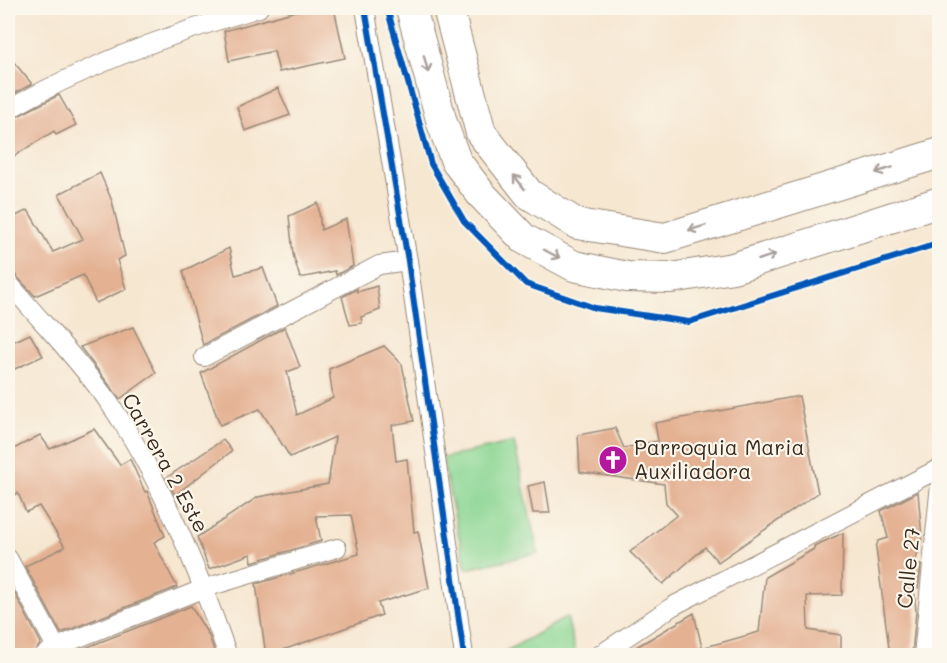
<svg xmlns="http://www.w3.org/2000/svg" width="947" height="663" viewBox="0 0 947 663" font-family="Mali,sans-serif">
<style>
.green{fill:#8ad693;stroke:#628058;stroke-width:1.5}
.building{fill:#e4b193}
.lines{fill:none;stroke-linecap:round;stroke-linejoin:round}
.minor-casing{stroke:#988878;stroke-width:20}
.primary-casing{stroke:#988878;stroke-width:32}
.minor{stroke:#fff;stroke-width:18}
.primary{stroke:#fff;stroke-width:30}
.cycleway-casing{stroke:#fbf7ec;stroke-width:10}
.cycleway{stroke:#0057b8;stroke-width:6}
.oneway{stroke:#a79f9a}
.labels{text-anchor:middle;stroke-width:4.5;stroke-linejoin:round;paint-order:stroke}
.poi-label{font-size:21px;fill:#3b2a1e;stroke:#fbf7ec;text-anchor:start}
.street-label{font-size:21px;fill:#3b2a1e;stroke:#fbf7ec}
</style>
<rect width="100%" height="100%" fill="#fbf7ec"/>
<filter id="ink" filterUnits="userSpaceOnUse"><feTurbulence type="fractalNoise" baseFrequency=".0167" numOctaves="2"/><feDisplacementMap in="SourceGraphic" scale="12" xChannelSelector="R" yChannelSelector="G"/><feConvolveMatrix kernelMatrix="1 2 1 2 8 2 1 2 1" color-interpolation-filters="sRGB"/></filter>
<filter id="wash" filterUnits="userSpaceOnUse"><feTurbulence type="fractalNoise" baseFrequency=".008" numOctaves="4" result="noise"/><feDisplacementMap in="SourceGraphic" scale="24" xChannelSelector="R" yChannelSelector="G"/><feGaussianBlur stdDeviation="1.35" result="paint"/><feColorMatrix in="noise" values="0 0 0 0 0 0 0 0 0 0 0 0 0 0 0 0 0 1.4 0 .05"/><feComposite in="paint" operator="in"/></filter>
<g filter="url(#wash)">
<rect width="100%" height="100%" fill="#f6e7d1"/>
<g class="green">
<polygon points="514,442 538,553 466,569 442,458"/>
<polygon points="567,617 576,655 499,655"/>
</g>
<g id="blocks">
<g class="building">
<polygon points="307,8 334,8 345,58 279,72 274,51 229,61 224,31"/>
<polygon points="8,55 32,84 8,97"/>
<polygon points="278,88 290,115 245,131 237,107"/>
<polygon points="59,95 76,125 56,135 54,131 8,160 8,121"/>
<polygon points="100,173 112,201 125,256 117,260 126,289 96,303 83,275 35,296 8,267 8,220 28,210 53,252 83,239 59,194"/>
<polygon points="318,203 321,230 346,219 353,266 336,275 335,271 300,278 293,254 289,216"/>
<polygon points="229,248 235,275 263,268 277,306 203,345 183,271"/>
<polygon points="377,286 380,310 361,317 362,323 350,325 342,297 357,289 357,292"/>
<polygon points="133,327 156,373 120,399 80,347"/>
<polygon points="285,327 300,367 287,372 297,415 333,398 329,369 384,346 402,364 414,421 392,425 396,461 407,459 414,532 418,531 429,588 378,603 382,615 266,656 256,584 359,554 351,515 316,516 321,541 252,562 251,554 209,569 197,537 258,497 328,484 335,437 290,457 260,409 220,425 201,373"/>
<polygon points="30,334 43,356 8,372 8,344"/>
<polygon points="799,396 818,493 718,562 705,547 663,584 630,552 677,515 666,503 664,484 580,472 578,435 615,428 624,448 658,441 655,423"/>
<polygon points="94,429 120,465 130,459 145,492 147,491 165,536 154,542 177,587 61,633 25,566 65,547 39,506 26,512 18,493 8,498 8,452 40,435 50,449"/>
<polygon points="223,440 232,451 175,495 166,478"/>
<polygon points="545,482 550,513 533,513 528,486"/>
<polygon points="918,492 922,538 914,566 921,565 918,588 914,588 916,612 912,654 890,656 876,548 878,541 888,538 881,511"/>
<polygon points="843,533 842,595 807,596 808,630 841,635 841,656 621,656 694,613 702,648 759,632 765,577 814,549 814,546"/>
<polygon points="8,581 41,643 32,656 8,656"/>
<polygon points="191,606 209,636 216,656 65,656"/>
</g>
</g>
</g>
<g filter="url(#ink)">
<use href="#blocks" fill-opacity="0" stroke="#988878" stroke-width="1.5"/>
<g class="lines">
<g class="minor-casing">
<g id="minor">
<polyline points="365,8 408,261 464,656"/>
<path d="M8 110C85 65 173 33 259 8"/>
<path d="M8 282C41 322 80 361 110 404 159 475 200 575 228 656"/>
<polyline points="204,357 379,265 408,261"/>
<polyline points="8,558 56,647"/>
<polyline points="43,656 56,647 205,588 337,548"/>
<polyline points="598,656 673,606 940,468"/>
<polyline points="923,656 940,484"/>
</g>
</g>
<g class="primary-casing">
<g id="primary">
<polyline points="411,8 442,123 456,161 481,194 524,239 574,266 627,277 671,278 733,268 940,202"/>
<polyline points="448,8 481,133 529,194 577,224 665,238 940,153"/>
</g>
</g>
<use href="#minor" class="minor"/>
<use href="#primary" class="primary"/>
<g class="cycleway-casing">
<g id="cycleway">
<polyline points="365,8 408,261 464,656"/>
<polyline points="387,8 431,164 464,221 526,284 595,308 689,322 940,243"/>
</g>
</g>
<use href="#cycleway" class="cycleway"/>
</g>
<defs><path id="oneway-shaft" d="M-6 0H5M1.5-3L5.5 0L1.5 3" fill="none" stroke-width="1.6" stroke-linecap="round" stroke-linejoin="round" transform="scale(1.5)"/></defs>
<g class="oneway">
<use href="#oneway-shaft" transform="translate(426 64) rotate(75)"/>
<use href="#oneway-shaft" transform="translate(884 170) rotate(163)"/>
<use href="#oneway-shaft" transform="translate(519 182) rotate(-128)"/>
<use href="#oneway-shaft" transform="translate(697 228) rotate(163)"/>
<use href="#oneway-shaft" transform="translate(552 254) rotate(28)"/>
<use href="#oneway-shaft" transform="translate(767 257) rotate(-18)"/>
</g>
</g>
<defs>
<g id="church-disc" transform="scale(1.5)"><circle r="9.5" fill="#b5179e" stroke="#fbf7ec"/><path d="M-1.2-6h2.4v3.5h3.3v2.4h-3.3V6h-2.4V-.1h-3.3v-2.4h3.3Z" fill="#fff"/></g>
</defs>
<g fill-rule="evenodd">
<use href="#church-disc" x="613" y="460"/>
</g>
<g class="labels">
<g class="poi-label">
<text x="634" y="455">Parroquia Maria<tspan x="634" dy="24">Auxiliadora</tspan></text>
</g>
<g class="street-label">
<text transform="translate(165 463) rotate(61)" y="7">Carrera 2 Este</text>
<text transform="translate(909 568) rotate(-84)" y="7">Calle 27</text>
</g>
</g>
<rect width="947" height="663" fill="none" stroke="#fbf7ec" stroke-width="30"/>
</svg>
